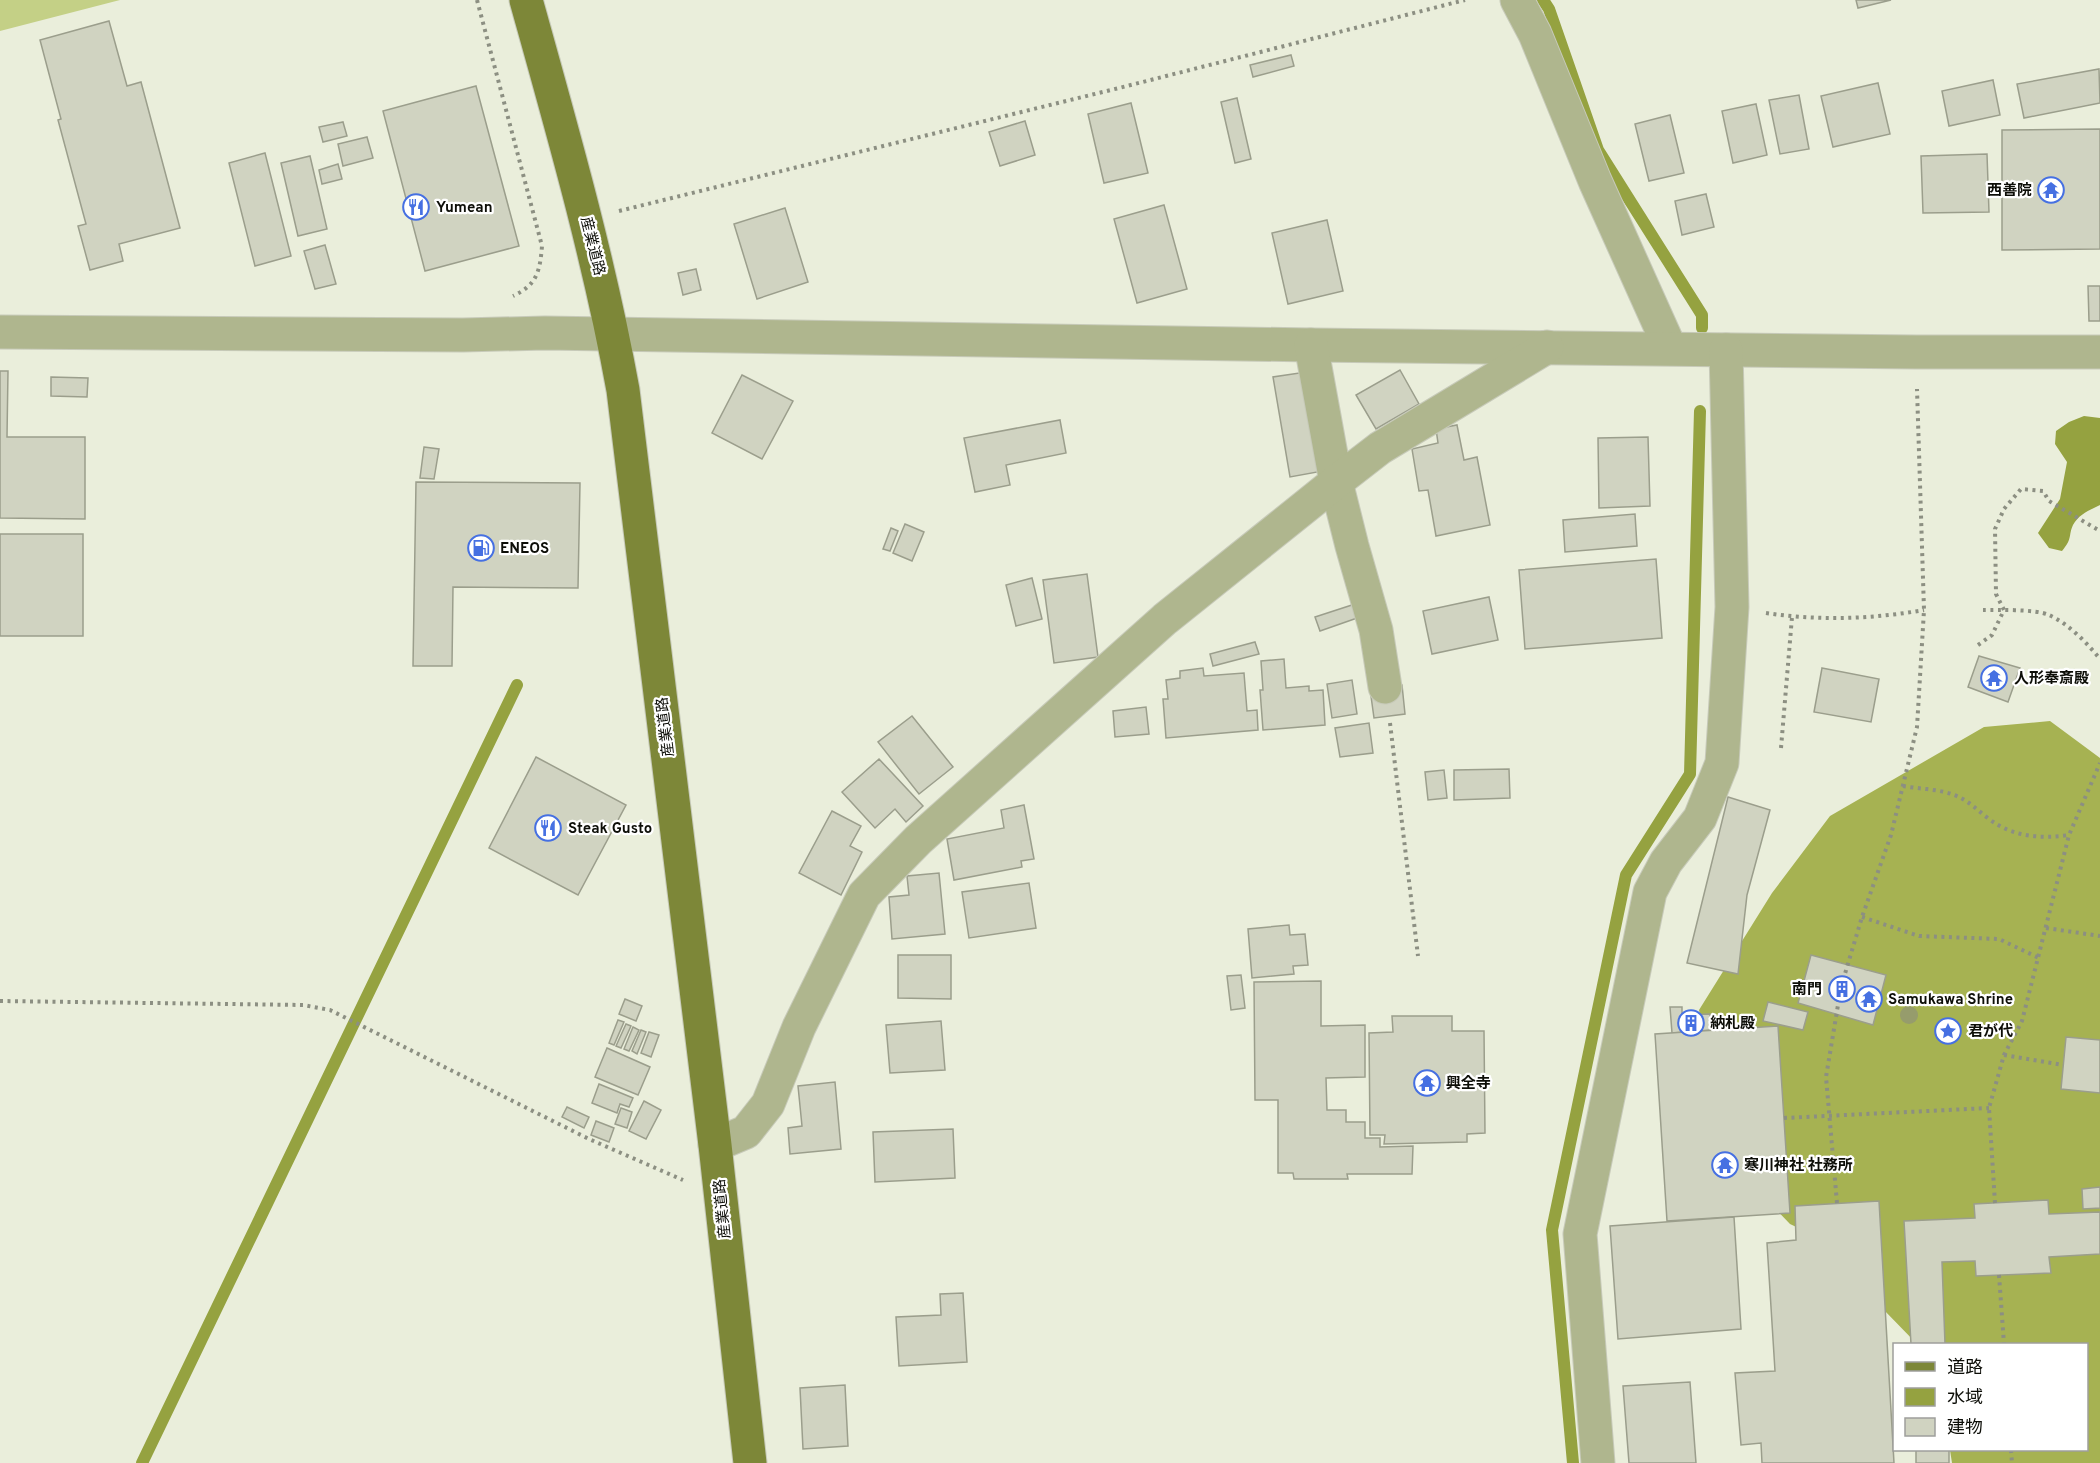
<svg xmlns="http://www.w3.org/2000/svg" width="2100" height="1463" viewBox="0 0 2100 1463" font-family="Overpass,'Noto Sans JP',sans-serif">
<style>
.green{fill:#c4d086}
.forest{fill:#a6b252}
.water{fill:#95a240}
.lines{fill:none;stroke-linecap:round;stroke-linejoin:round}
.stream{stroke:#95a240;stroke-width:12}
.building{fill:#d0d3c1;stroke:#9b9e8c;stroke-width:1.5}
.minor-casing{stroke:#c7cab9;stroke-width:35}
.major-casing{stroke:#c7cab9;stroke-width:35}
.path{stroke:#8c8f82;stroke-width:4;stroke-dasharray:3 4.5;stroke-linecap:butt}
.minor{stroke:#afb68e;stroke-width:33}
.major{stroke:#7d8738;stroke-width:33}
.tree{fill:#969c6c}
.labels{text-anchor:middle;stroke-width:4.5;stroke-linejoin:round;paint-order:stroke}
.poi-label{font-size:15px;font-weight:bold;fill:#0d0e08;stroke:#fff;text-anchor:start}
.street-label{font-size:15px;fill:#0d0e08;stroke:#fff}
</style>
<rect width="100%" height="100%" fill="#eaeedb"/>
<polygon class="green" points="0,0 120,0 0,31"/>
<polygon class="forest" points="2050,721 2100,758 2100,1463 1952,1463 1950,1450 2086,1450 2086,1344 1917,1344 1883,1309 1851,1253 1790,1224 1751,1183 1719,1100 1699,1010 1772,893 1830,816 1984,727"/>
<path class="water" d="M2084 416 2100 418V505C2090 510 2079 514 2073 525 2068 536 2073 538 2062 551L2049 548 2038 533 2060 499 2067 462 2055 444 2056 431 2069 422Z"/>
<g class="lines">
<g class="stream">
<polyline points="1543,0 1549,9 1598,150 1702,315 1702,328"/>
<polyline points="142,1463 517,685"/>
<polyline points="1573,1463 1552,1230 1626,875 1690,774 1700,411"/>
</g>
</g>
<g class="building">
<polygon points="1856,0 1891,0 1858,8"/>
<polygon points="109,21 127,86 141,82 180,228 119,244 123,261 90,270 78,226 86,224 58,120 61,119 40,40"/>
<polygon points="1291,55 1294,66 1253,77 1250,65"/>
<polygon points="2099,69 2100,103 2024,118 2017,84"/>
<polygon points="1993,80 2000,115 1949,126 1942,91"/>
<polygon points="1878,83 1890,134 1833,147 1821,96"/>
<polygon points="476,86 519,246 425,271 383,111"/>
<polygon points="1799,95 1809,149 1780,154 1769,100"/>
<polygon points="1237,98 1251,159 1235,163 1221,102"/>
<polygon points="1131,103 1148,173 1104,183 1088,114"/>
<polygon points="1756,104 1767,155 1733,163 1722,111"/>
<polygon points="1670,115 1684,173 1649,181 1635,124"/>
<polygon points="1025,121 1035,155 1000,166 989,132"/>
<polygon points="343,122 347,136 323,142 319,127"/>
<polygon points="2100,129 2100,249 2002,250 2002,130"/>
<polygon points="367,137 373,158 343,166 338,144"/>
<polygon points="265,153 291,256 255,266 229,163"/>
<polygon points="1987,154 1989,212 1923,213 1921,156"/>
<polygon points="310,156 327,229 298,236 281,163"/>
<polygon points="338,164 342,179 322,184 319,170"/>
<polygon points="1706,194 1714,227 1682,235 1675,201"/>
<polygon points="1164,205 1187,289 1137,303 1114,219"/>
<polygon points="785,208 808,282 757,299 734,224"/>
<polygon points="1327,220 1343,291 1288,304 1272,233"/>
<polygon points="325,245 336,284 315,289 304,251"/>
<polygon points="696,269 701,290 683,295 678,273"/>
<polygon points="2088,286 2100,286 2100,321 2089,321"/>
<polygon points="1400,370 1419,404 1376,429 1356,395"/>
<polygon points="0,371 8,371 7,437 85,437 85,519 0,518"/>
<polygon points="1306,372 1323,471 1290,477 1273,377"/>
<polygon points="742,375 793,401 762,459 712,433"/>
<polygon points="51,377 88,378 87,397 51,396"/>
<polygon points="1060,420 1066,453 1006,465 1010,485 975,492 964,438"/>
<polygon points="1457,425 1464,460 1477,457 1490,525 1436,536 1428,490 1419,491 1412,449 1438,443 1436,429"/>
<polygon points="1648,437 1650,506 1599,508 1598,438"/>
<polygon points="424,447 439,449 434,479 420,478"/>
<polygon points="416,482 580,483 578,588 453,587 452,666 413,666"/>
<polygon points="1635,514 1637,546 1565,552 1563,520"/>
<polygon points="905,524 924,532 912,561 893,553"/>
<polygon points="891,528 898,531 890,551 883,549"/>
<rect x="0" y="534" width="83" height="102"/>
<polygon points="1656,559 1662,638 1525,649 1519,570"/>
<polygon points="1087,574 1098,657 1054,663 1043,580"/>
<polygon points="1032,578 1042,619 1016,626 1006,585"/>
<polygon points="1489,597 1498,640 1432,654 1423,611"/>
<polygon points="1355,604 1360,617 1320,631 1315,617"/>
<polygon points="1255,642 1259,654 1213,666 1210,654"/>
<polygon points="1979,656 2020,668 2008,702 1968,687"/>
<polygon points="1284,659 1286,688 1309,686 1309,691 1323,690 1325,725 1263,730 1260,690 1263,690 1261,661"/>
<polygon points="1203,668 1204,676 1244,673 1247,711 1257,710 1258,730 1166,738 1163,699 1168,699 1166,680 1180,678 1180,671"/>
<polygon points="1822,668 1879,679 1871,722 1814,712"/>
<polygon points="1352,680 1357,714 1332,718 1327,684"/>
<polygon points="1402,685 1405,714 1374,718 1370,689"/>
<polygon points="1146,707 1149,734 1115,737 1113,711"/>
<polygon points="912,716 953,767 919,794 878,742"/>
<polygon points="1369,723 1373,753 1340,757 1335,728"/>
<polygon points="536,757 626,805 578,895 489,848"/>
<polygon points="879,759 923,806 906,822 895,809 875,828 842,792"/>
<polygon points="1509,769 1510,798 1454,800 1454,770"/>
<polygon points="1444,770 1447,798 1428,800 1425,772"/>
<polygon points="1728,797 1770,810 1747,895 1738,974 1687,963"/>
<polygon points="1024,805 1034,859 1021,861 1022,867 954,880 947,839 1004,828 1001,810"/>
<polygon points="832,811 861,826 850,846 862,852 841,895 799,873"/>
<polygon points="939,873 945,934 892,939 889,897 909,895 907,876"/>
<polygon points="1029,883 1036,928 969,938 962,892"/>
<polygon points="1289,925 1290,935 1305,934 1308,965 1293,966 1294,974 1252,978 1248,929"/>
<polygon points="898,955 951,955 951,999 898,998"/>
<polygon points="1811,955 1886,975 1873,1025 1798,1003"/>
<polygon points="1241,975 1245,1008 1231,1010 1227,976"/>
<polygon points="1321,981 1321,1026 1365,1025 1365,1077 1326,1078 1327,1110 1346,1110 1346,1122 1365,1122 1365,1138 1380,1138 1380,1147 1413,1146 1412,1174 1347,1174 1348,1179 1294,1179 1293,1173 1278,1173 1278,1100 1255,1100 1254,982"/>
<polygon points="625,999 642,1006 636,1021 619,1014"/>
<polygon points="1768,1002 1808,1012 1803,1030 1763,1021"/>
<polygon points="1670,1007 1682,1007 1682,1015 1710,1014 1711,1030 1672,1033"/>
<polygon points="1392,1016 1452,1016 1452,1031 1484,1031 1485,1133 1467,1134 1467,1142 1384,1144 1385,1135 1370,1135 1369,1033 1393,1032"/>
<polygon points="618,1020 624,1022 614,1045 609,1043"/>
<polygon points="941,1021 945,1070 890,1073 886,1025"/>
<polygon points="626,1024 631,1026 621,1048 616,1046"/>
<polygon points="1778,1026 1790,1213 1667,1221 1655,1034"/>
<polygon points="633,1027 639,1030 629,1051 624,1049"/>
<polygon points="641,1030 646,1032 637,1054 632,1051"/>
<polygon points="649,1032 659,1035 651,1057 641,1053"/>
<polygon points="2066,1037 2100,1040 2100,1093 2061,1089"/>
<polygon points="607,1048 650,1067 638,1095 595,1077"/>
<polygon points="835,1082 841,1149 790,1154 788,1128 802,1126 798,1086"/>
<polygon points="599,1084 633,1098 629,1107 620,1104 617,1113 592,1103"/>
<polygon points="644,1101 661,1110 646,1139 629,1131"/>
<polygon points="567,1107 589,1117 584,1128 562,1117"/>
<polygon points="621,1108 632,1112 627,1128 615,1124"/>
<polygon points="596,1121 614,1128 609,1142 591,1135"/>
<polygon points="953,1129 955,1178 875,1182 873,1132"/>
<polygon points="2100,1187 2100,1208 2083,1209 2082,1189"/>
<polygon points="2048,1200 2049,1214 2100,1212 2100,1254 2049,1257 2051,1273 1976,1276 1975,1261 1942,1262 1945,1344 1911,1344 1904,1221 1975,1218 1974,1204"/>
<polygon points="1879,1201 1894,1463 1762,1463 1761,1443 1741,1445 1735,1373 1775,1371 1767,1243 1796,1240 1795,1206"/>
<polygon points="1734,1217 1741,1329 1618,1339 1610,1226"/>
<polygon points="963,1293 967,1362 899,1366 896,1317 941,1315 940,1294"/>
<polygon points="1690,1382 1696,1463 1629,1463 1623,1386"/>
<polygon points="845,1385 848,1446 803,1449 800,1388"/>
<rect x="1916" y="1450" width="33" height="13"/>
</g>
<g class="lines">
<g class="minor-casing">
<g id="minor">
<polyline points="1517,0 1535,34 1595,181 1670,348"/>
<polyline points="0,332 463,335 545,333 1311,345 1916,352 2100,352"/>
<polyline points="1311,345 1336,482 1352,546 1376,630 1385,687"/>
<polyline points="715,1145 746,1132 768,1104 799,1027 864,895 918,840 1165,619 1336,482 1380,448 1547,347"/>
<polyline points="1598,1463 1580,1234 1650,892 1666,862 1700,818 1722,763 1732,607 1726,350"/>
</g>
</g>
<g class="major-casing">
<path id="major" d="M526 0C562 129 599 258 623 390L715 1145 750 1463"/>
</g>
<g class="path">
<path d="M477 0 542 246C540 271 537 285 513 296"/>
<polyline points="619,211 1119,88 1465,0"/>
<path d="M1983 610C1998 610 2037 609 2049 615 2069 624 2087 643 2100 659"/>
<path d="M1766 613C1818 621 1873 619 1924 610"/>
<polyline points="1978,645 1992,635 2004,610 1996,594 1995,529 2004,509 2021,489 2043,491 2049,501 2100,531"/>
<polyline points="1390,723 1418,956"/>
<polyline points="1781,748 1792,617"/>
<path d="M1903 786C1919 789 1939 789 1954 795 1968 800 1977 810 1989 819 2013 837 2040 839 2069 835"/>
<polyline points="1862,917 1919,936 1999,939 2039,958"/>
<polyline points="2046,928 2100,936"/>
<polyline points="0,1001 303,1005 330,1010 589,1139 683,1180"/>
<polyline points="2004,1055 2063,1065"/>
<polyline points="1784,1118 1989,1108"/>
<polyline points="1837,1203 1826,1077 1841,987 1862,917 1891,835 1917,727 1924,610 1917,389"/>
<polyline points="1995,1203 1989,1108 2004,1055 2022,1021 2069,835 2100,763"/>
<polyline points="1999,1275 2004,1344"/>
<polyline points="2011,1450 2012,1463"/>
</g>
<use href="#minor" class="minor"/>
<use href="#major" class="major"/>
</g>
<circle class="tree" cx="1909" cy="1015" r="9"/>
<defs>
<g id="temple-ring" transform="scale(1.35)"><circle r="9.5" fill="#fff" stroke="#4670e2" stroke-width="1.5"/><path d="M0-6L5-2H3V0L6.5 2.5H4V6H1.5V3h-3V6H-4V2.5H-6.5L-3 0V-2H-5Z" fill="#4670e2"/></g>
<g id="restaurant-ring" transform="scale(1.35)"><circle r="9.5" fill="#fff" stroke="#4670e2" stroke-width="1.5"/><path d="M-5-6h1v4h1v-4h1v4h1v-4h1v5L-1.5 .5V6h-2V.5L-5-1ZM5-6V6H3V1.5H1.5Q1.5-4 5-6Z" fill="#4670e2"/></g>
<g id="fuel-ring" transform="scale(1.35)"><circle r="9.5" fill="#fff" stroke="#4670e2" stroke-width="1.5"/><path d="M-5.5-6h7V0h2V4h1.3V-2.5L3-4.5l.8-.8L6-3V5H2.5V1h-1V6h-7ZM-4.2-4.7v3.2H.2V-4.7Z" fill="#4670e2"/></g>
<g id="building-ring" transform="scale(1.35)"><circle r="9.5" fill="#fff" stroke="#4670e2" stroke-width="1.5"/><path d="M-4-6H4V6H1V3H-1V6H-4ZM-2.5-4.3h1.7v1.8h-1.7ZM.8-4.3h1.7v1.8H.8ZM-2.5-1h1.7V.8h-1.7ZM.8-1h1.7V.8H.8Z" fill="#4670e2"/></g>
<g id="sight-ring" transform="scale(1.35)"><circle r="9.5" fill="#fff" stroke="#4670e2" stroke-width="1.5"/><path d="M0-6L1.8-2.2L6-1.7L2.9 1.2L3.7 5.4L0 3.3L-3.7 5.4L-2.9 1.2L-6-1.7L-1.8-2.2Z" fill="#4670e2"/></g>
</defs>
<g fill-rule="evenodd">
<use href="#temple-ring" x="2051" y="190"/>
<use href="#restaurant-ring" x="416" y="207"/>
<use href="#fuel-ring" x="481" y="548"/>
<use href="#temple-ring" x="1994" y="678"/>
<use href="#restaurant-ring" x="548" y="828"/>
<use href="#building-ring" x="1842" y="989"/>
<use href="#temple-ring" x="1869" y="999"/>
<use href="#building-ring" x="1691" y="1023"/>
<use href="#sight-ring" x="1948" y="1031"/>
<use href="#temple-ring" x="1427" y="1083"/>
<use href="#temple-ring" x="1725" y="1165"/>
</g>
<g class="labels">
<g class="poi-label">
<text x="2032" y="195" text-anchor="end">西善院</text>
<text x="436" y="212">Yumean</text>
<text x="500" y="553">ENEOS</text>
<text x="2014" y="683">人形奉斎殿</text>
<text x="568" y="833">Steak Gusto</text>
<text x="1822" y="994" text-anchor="end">南門</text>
<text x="1888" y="1004">Samukawa Shrine</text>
<text x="1710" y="1028">納札殿</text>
<text x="1968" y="1036">君が代</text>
<text x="1446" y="1088">興全寺</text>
<text x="1744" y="1170">寒川神社 社務所</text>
</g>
<g class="street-label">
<text transform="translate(593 246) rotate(76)" y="5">産業道路</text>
<text transform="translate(665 727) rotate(-97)" y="5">産業道路</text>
<text transform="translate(722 1209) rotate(-96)" y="5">産業道路</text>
</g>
</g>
<rect x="1893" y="1343" width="195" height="108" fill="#ffffff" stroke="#9e9f9c" stroke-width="1.5"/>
<rect x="1905" y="1362" width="30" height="9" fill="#7d8738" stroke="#9e9f9c" stroke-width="1.5"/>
<text x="1947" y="1373" font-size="18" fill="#0d0e08">道路</text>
<rect x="1905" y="1388" width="30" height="18" fill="#95a240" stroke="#9e9f9c" stroke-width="1.5"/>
<text x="1947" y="1403" font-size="18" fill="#0d0e08">水域</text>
<rect x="1905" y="1418" width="30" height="18" fill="#d0d3c1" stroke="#9e9f9c" stroke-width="1.5"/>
<text x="1947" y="1433" font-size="18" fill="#0d0e08">建物</text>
</svg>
